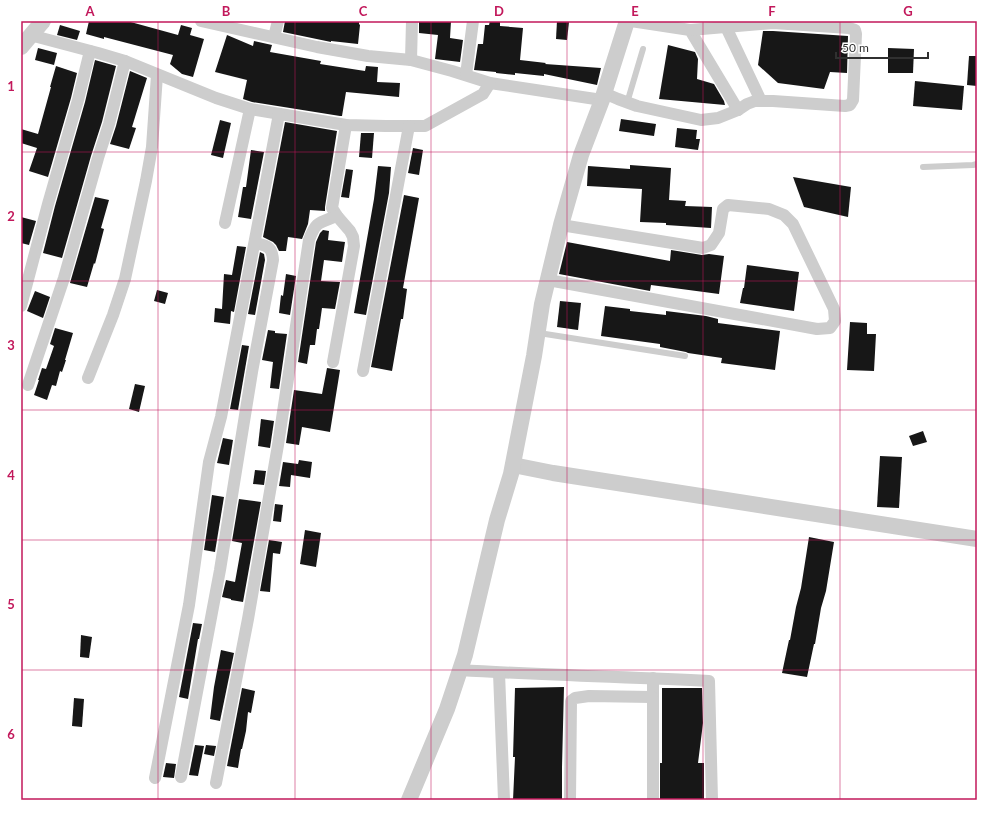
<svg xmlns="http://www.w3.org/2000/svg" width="998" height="821" viewBox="0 0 998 821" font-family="Lato,sans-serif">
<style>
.building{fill:#171717}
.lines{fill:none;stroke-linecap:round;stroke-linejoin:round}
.service{stroke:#cdcdcd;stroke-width:6}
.minor{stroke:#cdcdcd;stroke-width:12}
.tertiary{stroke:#cdcdcd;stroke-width:16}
.grid{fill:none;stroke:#c2185b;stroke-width:1;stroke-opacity:0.55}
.neatline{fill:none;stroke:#c2185b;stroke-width:1.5}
.grid-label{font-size:13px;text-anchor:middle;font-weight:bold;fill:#c2185b}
</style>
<rect width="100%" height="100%" fill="#fff"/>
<g class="building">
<polygon points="89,21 127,21 178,35 181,25 192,28 190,35 204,39 193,77 182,74 170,64 173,55 104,37 104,39 86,34"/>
<polygon points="285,21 359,21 359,24 360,25 358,44 331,41 331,42 283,32"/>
<polygon points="419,21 451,21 450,38 463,40 460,62 435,59 438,35 419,33"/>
<polygon points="490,21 500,21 500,26 523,28 520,60 546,63 545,64 601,68 597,85 544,74 544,76 515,73 515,75 496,73 496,72 474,70 478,44 483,44 485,25 489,25"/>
<polygon points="557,21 569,22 567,40 556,39"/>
<polygon points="60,25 80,31 77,40 57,35"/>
<polygon points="763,31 773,31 848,36 847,73 830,72 824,89 778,83 758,65"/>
<polygon points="227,35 253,46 254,41 272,45 270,52 321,61 320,64 365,71 366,66 378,67 377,82 400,83 399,97 346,92 342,116 340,116 252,102 243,99 247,80 215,72"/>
<polygon points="668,45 695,52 698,59 697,79 714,84 724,101 725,105 659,99"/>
<polygon points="38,48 57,53 54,65 35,60"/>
<polygon points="888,48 914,49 913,73 888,73"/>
<polygon points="969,56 977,56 977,86 967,85"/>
<polygon points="95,60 116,66 102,122 91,156 62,258 43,253 55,206 85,102"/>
<polygon points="56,66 77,73 71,98 48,177 29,171 37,148 21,143 21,129 38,134 51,87 50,87"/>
<polygon points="130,71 147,78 132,127 136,128 129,149 110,144 116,126"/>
<polygon points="915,81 964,86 962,110 913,106"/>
<polygon points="621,119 656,124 654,136 619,131"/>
<polygon points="220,120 231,123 223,158 211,155"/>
<polygon points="285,122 337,131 325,207 325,211 310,210 308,224 302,239 288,237 286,251 279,251 276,245 273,242 263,237"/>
<polygon points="677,128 697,130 696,139 700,139 698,150 675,147"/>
<polygon points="361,133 374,133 372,158 359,157"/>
<polygon points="413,148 423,150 419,175 408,173"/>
<polygon points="251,150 264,152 251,219 238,217 243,187 246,187"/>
<polygon points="630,165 671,168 669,200 686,201 685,206 712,207 711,228 666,225 666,223 640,222 642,189 587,186 588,166 630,169"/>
<polygon points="378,166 391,167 389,193 366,315 354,313 374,199"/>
<polygon points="346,169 353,170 349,198 341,197"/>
<polygon points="793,177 851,187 848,217 804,207"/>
<polygon points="404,195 419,198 403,288 407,289 403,319 401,319 392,371 371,367"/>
<polygon points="95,197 109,200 101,228 104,229 95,264 94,263 87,287 70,283"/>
<polygon points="21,217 36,221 29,245 21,243"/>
<polygon points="323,230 329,231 328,240 345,242 342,262 324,260 321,281 340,282 335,309 322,308 319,329 317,329 315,345 310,345 307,364 298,362 316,242 320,233"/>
<polygon points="567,242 670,261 671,250 702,255 709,254 724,256 719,294 651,285 650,291 559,274"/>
<polygon points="237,246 246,247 234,312 231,311 230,324 214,322 215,308 222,309 224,274 232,275"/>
<polygon points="260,252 264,254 265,260 255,315 248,314"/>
<polygon points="747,265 799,272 794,311 740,303 743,288 744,288"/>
<polygon points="286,274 296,276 290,315 279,313 281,295 283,296"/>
<polygon points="157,290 168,293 165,304 154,301"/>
<polygon points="35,291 50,297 43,318 27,311"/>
<polygon points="560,301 581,303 578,330 557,327"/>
<polygon points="605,306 630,309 630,311 666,315 666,311 706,316 718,319 718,323 780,331 775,370 721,363 722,358 688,353 686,352 660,347 660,344 601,336"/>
<polygon points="850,322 867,323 867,334 876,334 874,371 847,370"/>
<polygon points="55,328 73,333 65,360 66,360 62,372 60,371 56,386 52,385 47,400 34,395 39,380 38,380 42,368 46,369 54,346 50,344"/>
<polygon points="268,330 275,331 275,333 287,334 279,389 270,388 273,362 262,360"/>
<polygon points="242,345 249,346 238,410 230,409"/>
<polygon points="327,368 340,370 330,432 302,427 299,445 286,443 294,390 322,394"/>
<polygon points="135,384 145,386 139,412 129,409"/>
<polygon points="261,419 274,421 270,448 258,446"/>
<polygon points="923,431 927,442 913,446 909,436"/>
<polygon points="223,438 233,440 229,465 217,463"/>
<polygon points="880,456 902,457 899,508 877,507"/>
<polygon points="299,460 312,462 310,478 291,475 290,487 279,486 283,462 298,464"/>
<polygon points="255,470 266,471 264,485 253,484"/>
<polygon points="212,495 224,497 215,552 204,550"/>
<polygon points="239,499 261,502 243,602 231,600 231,599 222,597 226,580 235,582 242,543 232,541"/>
<polygon points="275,504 283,505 281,522 273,521"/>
<polygon points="305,530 321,533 316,567 300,564"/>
<polygon points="809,537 834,542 826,591 821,608 815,644 814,644 807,677 782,673 789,640 790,640 796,607 801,588"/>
<polygon points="269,540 282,542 280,554 273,553 270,592 260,591"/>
<polygon points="193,623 202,624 199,639 198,639 188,699 179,697"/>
<polygon points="81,635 92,637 89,658 80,657"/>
<polygon points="221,650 234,653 220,721 210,719 214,687"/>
<polygon points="564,687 562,767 562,800 513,800 515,757 513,757 515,688"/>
<polygon points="242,688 255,691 251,713 248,712 246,731 242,749 241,749 238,768 227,766"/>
<polygon points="662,688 702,688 703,723 698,763 704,763 704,800 660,800 660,763 662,763"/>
<polygon points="74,698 84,699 82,727 72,726"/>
<polygon points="195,745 204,746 198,776 189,775"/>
<polygon points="206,745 216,746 214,756 204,754"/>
<polygon points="166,763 176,764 174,778 163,777"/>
</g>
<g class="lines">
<g class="service">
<polyline points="627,103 643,49"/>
<polyline points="923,167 973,165 977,164"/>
<polyline points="539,333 685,356"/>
</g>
<g class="minor">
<polyline points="201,21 317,47 368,56 411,60 452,71 490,83 602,100"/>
<polyline points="631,21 690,30 738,110"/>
<polyline points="726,27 761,101"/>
<polyline points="30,35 98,53 125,61 216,98 250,109 346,125 386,126 425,126 483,94 490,83"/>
<polyline points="274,37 278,21"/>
<polyline points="411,60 412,21"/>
<polyline points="466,75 473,21"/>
<polyline points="604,93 618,99 637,106 701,120 718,118 738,110 747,104 755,101 773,101 845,106 850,105 853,100 856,34 855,30 849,28 773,23 690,30"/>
<polyline points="225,223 250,109"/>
<polyline points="548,280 817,329 830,328 835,321 834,309 793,224 784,215 769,209 728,205 723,209 719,233 711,245 703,248 561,225"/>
<polyline points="21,306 48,204 78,100 90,51"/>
<polyline points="333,362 354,246 353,237 350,231 337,216 332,208 346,125"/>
<polyline points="363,371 409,126"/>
<polyline points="88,378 113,315 125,279 146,181 152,147 157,75"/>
<polyline points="28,385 64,278 98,158 109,124 125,61"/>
<path d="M460 670C543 675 626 677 709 681L712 800"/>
<polyline points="499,673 504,800"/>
<polyline points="653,678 653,800"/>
<path d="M181 777 220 570 252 372 273 260C272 246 267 246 255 243"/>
<polyline points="155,778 189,605 209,462 221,417 279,114"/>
<path d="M216 783 248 619 278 445 309 240C316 221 319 223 337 216"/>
<polyline points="570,800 571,701 575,698 589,696 652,697"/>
</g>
<g class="tertiary">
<polyline points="21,47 43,21"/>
<polyline points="513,465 553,473 977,539"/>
<polyline points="409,800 447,709 465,655 497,520 511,474 534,356 542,304 561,225 581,155 602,100 627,21"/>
</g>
</g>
<path class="grid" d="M158 21V800M295 21V800M431 21V800M567 21V800M703 21V800M840 21V800M21 152H977M21 281H977M21 410H977M21 540H977M21 670H977"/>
<rect width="998" height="821" fill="none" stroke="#ffffff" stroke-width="44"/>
<path d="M836 52v6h92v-6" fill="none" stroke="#303030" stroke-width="2"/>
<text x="842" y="52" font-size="12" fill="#303030" stroke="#ffffff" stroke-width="3" paint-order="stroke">50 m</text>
<rect x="22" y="22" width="954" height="777" class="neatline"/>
<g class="grid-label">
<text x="90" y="16">A</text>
<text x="226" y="16">B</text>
<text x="363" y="16">C</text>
<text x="499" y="16">D</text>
<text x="635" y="16">E</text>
<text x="772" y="16">F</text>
<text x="908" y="16">G</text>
<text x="11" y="91">1</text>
<text x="11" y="221">2</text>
<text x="11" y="350">3</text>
<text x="11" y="480">4</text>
<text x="11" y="609">5</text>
<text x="11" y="739">6</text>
</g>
</svg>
